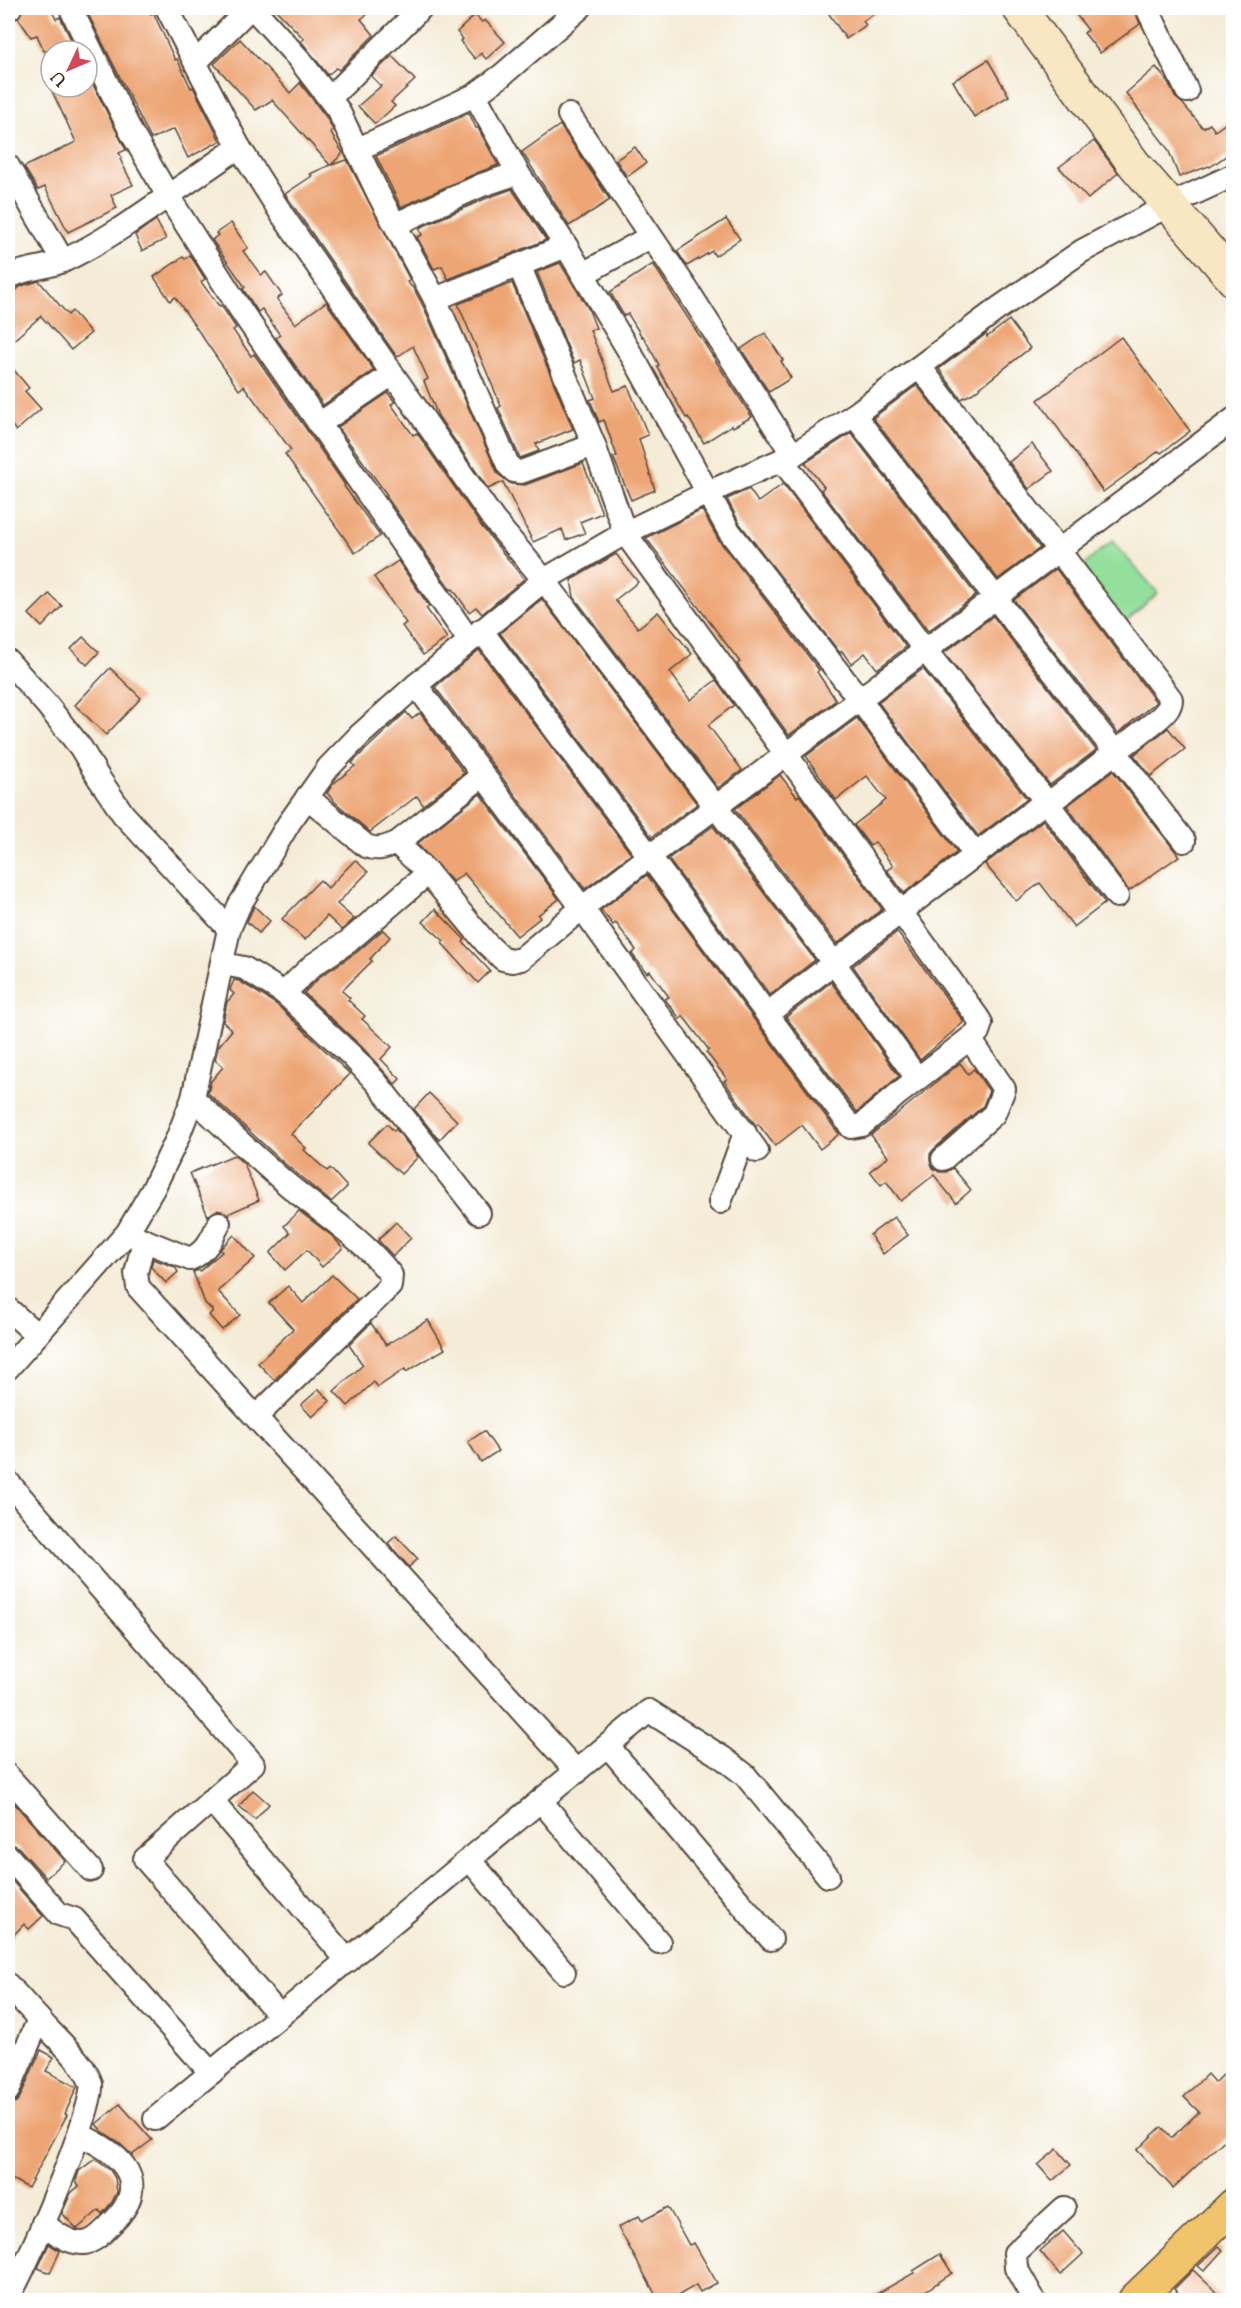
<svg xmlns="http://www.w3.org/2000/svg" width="1241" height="2308" viewBox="0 0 1241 2308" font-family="'Sorts Mill Goudy',serif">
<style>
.green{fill:#93df9c;stroke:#67845d;stroke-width:1.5}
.building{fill:#eda575}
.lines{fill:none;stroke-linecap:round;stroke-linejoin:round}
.street-casing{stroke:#57473a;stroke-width:26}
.secondary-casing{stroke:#57473a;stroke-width:36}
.highway-casing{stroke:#57473a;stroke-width:36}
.street{stroke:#fff;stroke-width:22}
.secondary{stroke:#f9e7c3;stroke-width:33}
.highway{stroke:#f1c36a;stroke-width:33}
</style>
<rect width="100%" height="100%" fill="#fff"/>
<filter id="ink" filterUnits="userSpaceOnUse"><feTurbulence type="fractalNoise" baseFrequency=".0167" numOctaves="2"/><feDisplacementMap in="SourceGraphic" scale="12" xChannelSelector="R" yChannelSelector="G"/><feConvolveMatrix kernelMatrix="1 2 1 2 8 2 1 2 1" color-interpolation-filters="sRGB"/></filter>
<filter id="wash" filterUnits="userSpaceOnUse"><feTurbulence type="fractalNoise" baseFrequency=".008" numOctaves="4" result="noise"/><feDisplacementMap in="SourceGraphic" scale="24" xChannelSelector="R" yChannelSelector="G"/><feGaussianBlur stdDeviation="1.35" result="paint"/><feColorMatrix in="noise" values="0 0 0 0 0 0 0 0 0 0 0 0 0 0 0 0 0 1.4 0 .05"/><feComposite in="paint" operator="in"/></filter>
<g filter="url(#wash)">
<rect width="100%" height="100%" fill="#f4ecd7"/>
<polygon class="green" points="1112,541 1158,593 1122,625 1077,571"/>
<g id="blocks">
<g class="building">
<polygon points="23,8 50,8 56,19 60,17 74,46 64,51 44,51 37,35 31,37 18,18"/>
<polygon points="85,8 148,8 151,14 153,12 175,60 177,59 191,88 193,87 220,141 188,158 174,129 151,139"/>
<polygon points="274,8 375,8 361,19 374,35 339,70 336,68 328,75 301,41 304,39"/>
<polygon points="825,8 883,8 863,21 866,25 846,39"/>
<polygon points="1071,8 1134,8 1140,24 1100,53 1084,33 1088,30"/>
<polygon points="475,15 482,22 485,20 505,42 486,59 481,53 475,59 460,41 463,39 457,32"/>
<polygon points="240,39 290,93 300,83 326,117 333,130 330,132 343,153 331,165 347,160 410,280 407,282 414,289 424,308 498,474 511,484 525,485 583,463 602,513 580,522 585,533 566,540 562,529 533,542 503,482 488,489 438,416 424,381 428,379 413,346 397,357 285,194 312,176 310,174 330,165 272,100 256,110 214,64"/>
<polygon points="392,56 415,80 391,102 395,106 375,124 358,106 381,86 371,76"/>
<polygon points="988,60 1009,96 974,117 953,81"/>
<polygon points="1156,67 1169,84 1175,97 1183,104 1203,128 1210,124 1215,131 1233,118 1233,151 1210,167 1209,166 1179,177 1168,149 1126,93"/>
<polygon points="87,73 126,150 119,153 122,158 120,159 133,185 111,195 117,208 68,232 45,187 38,190 24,167 76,142 50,87 87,87"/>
<polygon points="469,113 476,128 478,128 498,165 477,173 401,207 376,156"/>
<polygon points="560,125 610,200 569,226 522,152"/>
<polygon points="1094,141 1118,173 1088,199 1059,167"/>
<polygon points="635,147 646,163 627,177 616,160"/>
<polygon points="512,189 546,240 448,279 442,266 434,269 417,237 422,235 419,228 487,198"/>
<polygon points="726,219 740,239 715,256 712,251 687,266 677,251"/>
<polygon points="156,220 166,239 142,251 135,235"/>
<polygon points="231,223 248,248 243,251 261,275 266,272 282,295 277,299 295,324 326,302 374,370 323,405 276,338 280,335 262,309 258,312 243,289 245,287 212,240 218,235 216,233"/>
<polygon points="190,255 205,279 201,282 219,306 221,305 236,328 233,330 251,356 254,354 345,485 344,486 380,536 355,553 285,454 291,450 244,386 239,390 175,297 170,301 154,277 183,257 185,259"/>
<polygon points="560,263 588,308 596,328 590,330 614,391 628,386 648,435 639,439 655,490 631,500 613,457 617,456 604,420 599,422 590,400 595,398 580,360 574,363 537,272"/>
<polygon points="653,264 752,417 733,427 732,425 704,443 688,417 686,418 657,366 659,365 643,336 642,337 628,314 624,316 610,292"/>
<polygon points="39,281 68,315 72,311 91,333 71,350 41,316 8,345 8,298 21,286"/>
<polygon points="512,283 573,429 536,444 539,451 520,458 498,408 501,406 458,304"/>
<polygon points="1009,320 1030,348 973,393 961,399 939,369 986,334 987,337"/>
<polygon points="765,333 783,360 781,361 791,378 769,392 741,349"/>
<polygon points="1121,337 1190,431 1161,453 1159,451 1103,492 1038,400"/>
<polygon points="8,363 29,388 25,391 41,409 16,431 8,420"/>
<polygon points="917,385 1040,548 998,579 873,418"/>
<polygon points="388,393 395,402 391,404 413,435 417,433 482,527 524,579 482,614 476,607 469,612 453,589 451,590 386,496 387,495 338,427"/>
<polygon points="851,433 976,595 928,631 821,490 824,487 805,463"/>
<polygon points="1032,444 1053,471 1029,489 1009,462"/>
<polygon points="783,484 906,647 877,669 865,653 851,664 842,651 840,653 740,524 727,499 749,489 758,502"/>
<polygon points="702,510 718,539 819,670 817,672 836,700 789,735 737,664 740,662 646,538"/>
<polygon points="616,554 638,582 615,600 638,628 658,612 692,654 670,672 690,700 716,680 734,705 708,725 742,770 718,788 574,597 571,580"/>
<polygon points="398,561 429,606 426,608 447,638 423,655 402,626 406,623 374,577"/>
<polygon points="1056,569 1156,702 1118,733 1014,600"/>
<polygon points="49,594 62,606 42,627 29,614"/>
<polygon points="542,599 697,804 652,837 500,633"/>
<polygon points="993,616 1096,750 1050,785 944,653"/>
<polygon points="83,637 99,652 87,665 71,649"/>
<polygon points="479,650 631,854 585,889 435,687"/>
<polygon points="110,668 141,698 106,735 75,705"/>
<polygon points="923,669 1027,799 978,836 878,702"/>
<polygon points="406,712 412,719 420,713 464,773 423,805 417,796 370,832 335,802 327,793 333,784 355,766 352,763 362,753"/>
<polygon points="857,718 957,852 904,893 887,870 893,866 875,842 870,846 854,825 886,800 867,776 836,800 806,756"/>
<polygon points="1168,728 1185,749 1151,776 1134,755"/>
<polygon points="1113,771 1179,856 1129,891 1067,806"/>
<polygon points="780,775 797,797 799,795 882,909 837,944 735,809"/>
<polygon points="480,794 559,899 538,915 540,918 517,936 464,873 453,882 417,844"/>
<polygon points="1043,820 1105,903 1074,927 1040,883 1016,901 985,864"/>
<polygon points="713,826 815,960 770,995 668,859"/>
<polygon points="355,860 368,872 337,904 354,919 342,930 327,916 305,940 282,919 320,880 328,888"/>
<polygon points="647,875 839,1134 820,1149 802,1125 775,1146 758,1124 756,1126 724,1081 727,1079 706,1052 709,1050 683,1016 680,1019 665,999 669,997 650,971 647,973 632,954 636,950 616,923 613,925 601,910"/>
<polygon points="254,906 270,921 259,933 247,922"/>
<polygon points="435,909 465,940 463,942 490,971 478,983 442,943 444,941 423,922"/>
<polygon points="383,930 390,937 370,959 372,961 342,991 350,998 348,1000 365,1016 362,1019 392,1047 381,1059 400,1079 395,1084 362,1047 304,993 321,976 357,952"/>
<polygon points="897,932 964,1022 920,1060 853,966"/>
<polygon points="234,980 239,981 276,1004 350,1074 291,1134 306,1148 304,1150 327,1171 330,1168 347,1187 331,1202 285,1164 208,1093 211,1081 223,1067 215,1060 218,1047 232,1030 223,1022 227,1002 234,994 230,990"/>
<polygon points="831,982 899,1076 857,1112 786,1017"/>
<polygon points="960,1063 968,1074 974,1069 989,1091 983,1106 934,1149 930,1154 930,1161 933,1168 939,1172 946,1172 953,1168 971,1190 956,1203 934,1175 901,1201 886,1181 881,1185 870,1171 888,1157 871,1135"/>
<polygon points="429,1093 457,1121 439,1140 414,1109"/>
<polygon points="387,1124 394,1131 396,1129 418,1157 401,1174 368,1143"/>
<polygon points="234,1155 244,1164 259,1200 228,1214 217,1210 208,1216 190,1173"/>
<polygon points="299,1211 332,1236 343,1248 322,1267 307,1250 285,1270 270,1253 290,1233 284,1226"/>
<polygon points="894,1217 908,1235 883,1254 870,1235"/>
<polygon points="396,1222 411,1238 393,1256 378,1240"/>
<polygon points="234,1235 255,1258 218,1291 240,1315 222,1330 209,1315 213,1311 205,1303 193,1272 199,1270 200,1271 222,1252 220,1250 224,1245"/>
<polygon points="153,1259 175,1267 178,1272 166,1283 151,1267"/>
<polygon points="332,1275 357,1299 274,1380 258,1363 293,1329 269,1303 288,1286 303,1303"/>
<polygon points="428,1320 445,1349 406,1372 405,1369 378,1387 374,1382 348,1406 334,1391 363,1365 349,1345 371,1323 386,1345"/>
<polygon points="319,1389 330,1401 312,1417 301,1405"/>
<polygon points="484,1431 498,1451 481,1462 468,1442"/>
<polygon points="396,1536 418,1559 409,1567 388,1543"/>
<polygon points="253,1790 269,1804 255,1820 239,1806"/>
<polygon points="8,1796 65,1861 46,1878 18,1847 8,1843"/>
<polygon points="8,1876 43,1916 29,1929 24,1924 8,1941"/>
<polygon points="41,2050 54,2057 46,2071 77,2087 65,2114 67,2115 28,2188 8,2177 8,2104 16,2102 20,2097"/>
<polygon points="1233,2065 1233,2132 1173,2188 1137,2150 1161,2127 1171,2138 1199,2112 1184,2097 1207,2074 1215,2083"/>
<polygon points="120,2104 152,2140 132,2155 117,2141 102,2131 96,2124"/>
<polygon points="1057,2149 1071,2165 1052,2181 1038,2165"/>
<polygon points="95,2159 110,2170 115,2178 117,2192 112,2202 102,2214 99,2210 77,2229 62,2213 71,2193 79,2186 76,2181 79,2171"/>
<polygon points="668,2207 689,2245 694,2243 717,2283 700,2292 696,2285 669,2301 659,2301 618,2227 639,2216 642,2221"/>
<polygon points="1063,2231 1083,2254 1060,2275 1040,2251"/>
<polygon points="49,2244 60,2251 50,2273 38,2268"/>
<polygon points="1219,2246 1223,2250 1204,2271 1198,2266"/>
<polygon points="940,2254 952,2273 924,2292 926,2295 917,2301 864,2301 914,2273 913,2271"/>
<polygon points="1193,2270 1226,2301 1187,2301 1174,2289"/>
</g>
</g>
</g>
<g filter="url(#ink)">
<use href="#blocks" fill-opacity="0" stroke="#57473a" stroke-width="1.5"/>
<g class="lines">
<g class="street-casing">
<g id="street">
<polyline points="167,8 239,147 283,216 493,519 544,580 834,963 917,1078"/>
<polyline points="253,8 299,59 338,110 379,195 435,299 508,465 514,471 521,472 594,445"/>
<polyline points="1147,8 1187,91"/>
<polyline points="8,9 10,8"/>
<polyline points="196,62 250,8"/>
<polyline points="475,95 518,173"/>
<polyline points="330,98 421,8"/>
<polyline points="569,115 688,291 793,455"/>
<polyline points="239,147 168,196 244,315 469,640"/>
<polyline points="356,150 475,95 501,76 580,8"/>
<polyline points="8,166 63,261"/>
<polyline points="396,224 482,185 518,173 566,246 638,366 729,531 860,700 975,854"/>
<polyline points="583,274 650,237"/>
<path d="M8 278C25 267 46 269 65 260 101 243 135 219 168 196L131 132 72 11"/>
<polyline points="435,299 566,246"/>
<path d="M920 367 1171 699C1171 708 1164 714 1157 720L1048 804"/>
<polyline points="854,415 1184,841"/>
<polyline points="319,424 391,375"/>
<polyline points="782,460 925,650 1046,801 1117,896"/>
<polyline points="481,630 851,1127 862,1125 898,1094 978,1032 981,1023 978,1018 625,533 594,445 519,265"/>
<polyline points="8,661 47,705 81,748 98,777 123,814 229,929"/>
<polyline points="416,685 582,908 757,1151"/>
<path d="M307 797 366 846C378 851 386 847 397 843L428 873 486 943 503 959 512 961 521 959 582 908 650 856 1234 419"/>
<polyline points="397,843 483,775"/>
<polyline points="223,964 244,968 284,993 352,1056 376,1082 479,1213"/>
<polyline points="284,993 313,965 349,941 428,873"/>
<polyline points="767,1014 1046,801"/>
<path d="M193 1098C224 1127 255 1157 288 1185 323 1214 362 1238 391 1275L390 1286 256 1417"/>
<polyline points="943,1159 994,1114 1004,1089 970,1039"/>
<polyline points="720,1202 745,1133"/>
<path d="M131 1235 190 1259C206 1252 212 1239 219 1223"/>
<polyline points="144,1240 136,1273 138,1287 577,1772"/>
<polyline points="8,1309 37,1335"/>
<polyline points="8,1368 127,1233 153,1189 177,1139 193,1098 229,929 239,906 289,823 328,768 360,735 416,685 544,580 625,533 707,493 793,455 854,415 999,308 1082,251 1169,205 1234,175"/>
<polyline points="8,1482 253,1764 145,1859 280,2016"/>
<polyline points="608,1746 771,1939"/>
<polyline points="8,1776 91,1870"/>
<polyline points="211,1800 348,1961"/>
<polyline points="541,1801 659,1942"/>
<polyline points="8,1856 59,1914 74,1919 211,2073"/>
<polyline points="470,1860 564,1972"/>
<polyline points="8,1985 39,2019 8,2091"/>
<polyline points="155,2119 649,1711 723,1758 745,1775 828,1876"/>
<path d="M43 2223C54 2232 69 2244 84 2243 95 2242 103 2232 111 2224 154 2183 122 2154 80 2135"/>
<path d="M8 2297C23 2277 97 2103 91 2084 85 2062 54 2037 39 2019"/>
<polyline points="1034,2300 1016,2268 1015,2253 1064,2208"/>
</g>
</g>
<g class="secondary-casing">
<polyline id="secondary" points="1019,8 1134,164 1234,280"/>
</g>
<g class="highway-casing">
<polyline id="highway" points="1135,2300 1234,2205"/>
</g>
<use href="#street" class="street"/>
<use href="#secondary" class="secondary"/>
<use href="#highway" class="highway"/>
</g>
</g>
<rect width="1241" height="2308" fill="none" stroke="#fff" stroke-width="30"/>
<g transform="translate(69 69) rotate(226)"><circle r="28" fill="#ffffff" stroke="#b1aaa5" stroke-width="1.5"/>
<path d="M0-4.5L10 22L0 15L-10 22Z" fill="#d1495b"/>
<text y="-9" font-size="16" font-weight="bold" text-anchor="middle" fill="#3b2a1e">U</text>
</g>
</svg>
